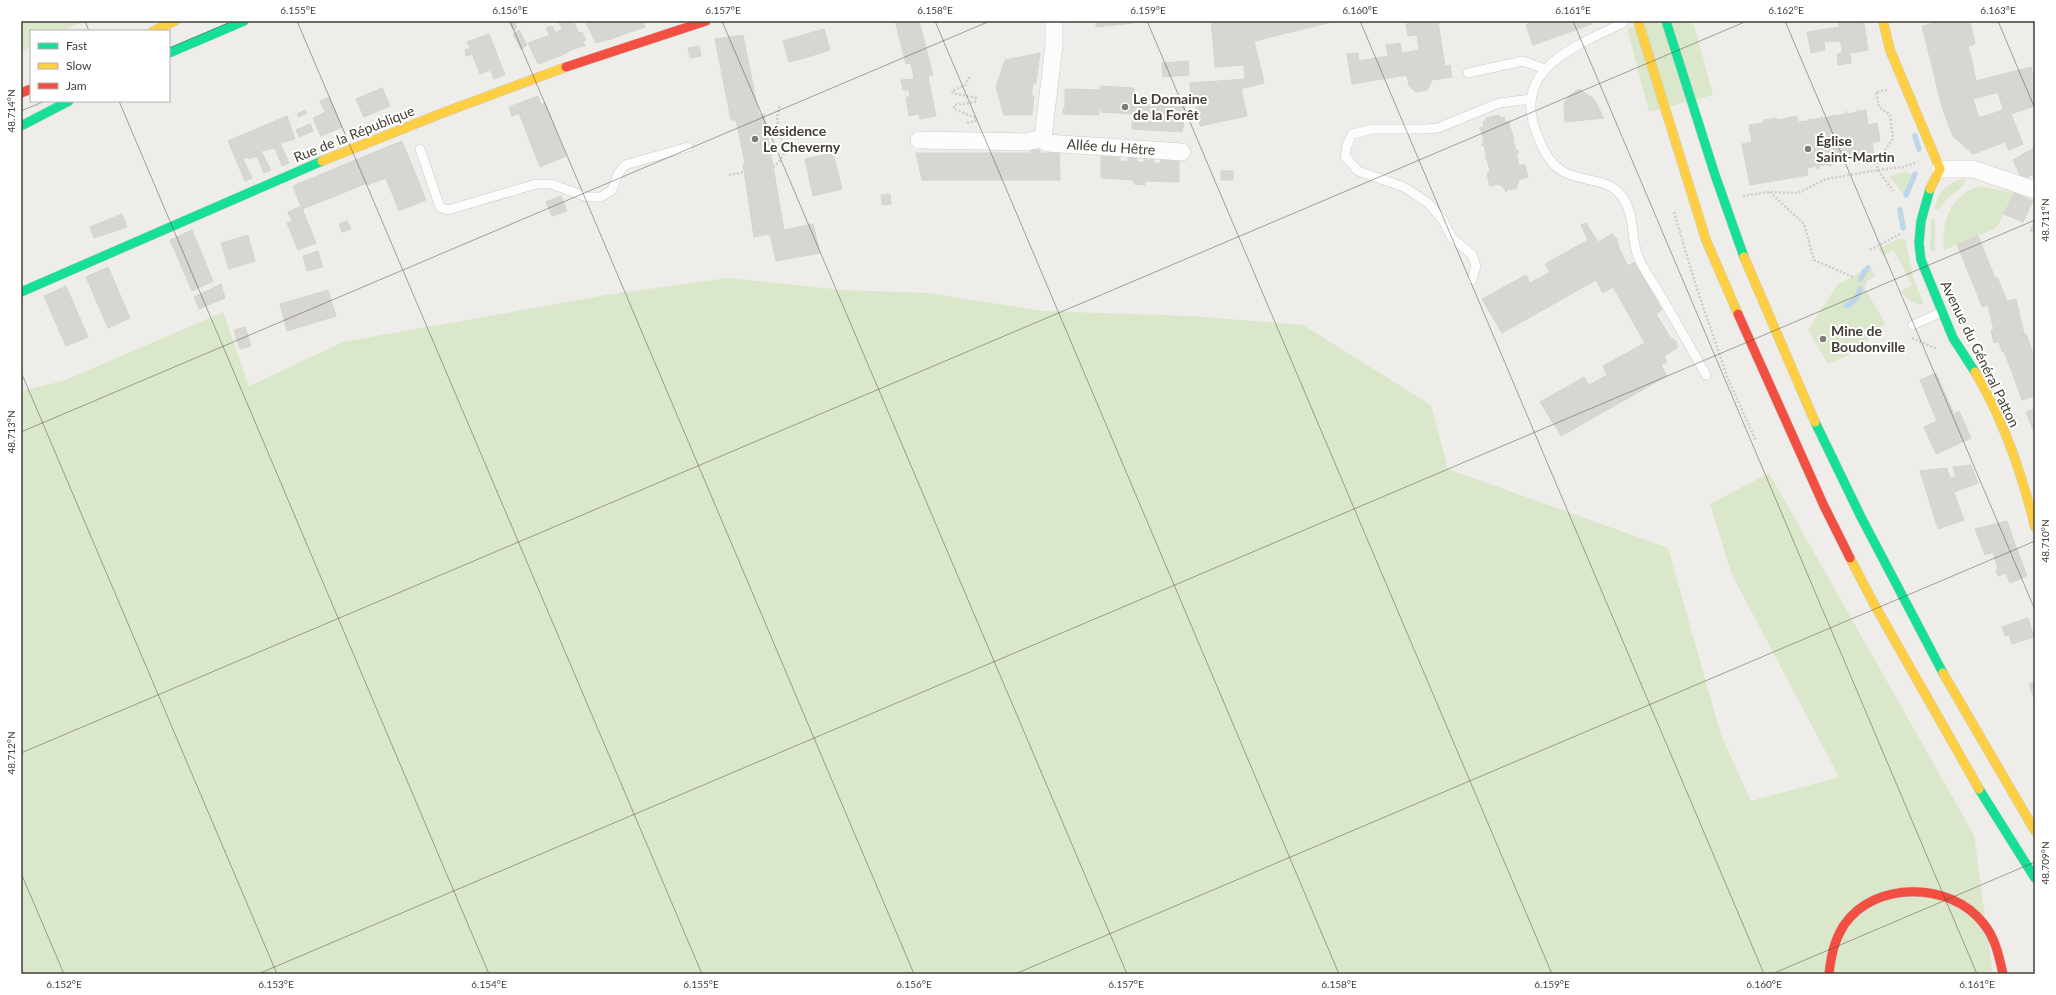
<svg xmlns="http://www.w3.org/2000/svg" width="2056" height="995" viewBox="0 0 2056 995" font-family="Lato,sans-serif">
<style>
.green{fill:#dbe7ca}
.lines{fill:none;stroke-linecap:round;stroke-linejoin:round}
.stream{stroke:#bcd7ea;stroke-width:5.5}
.building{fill:#d8d6d1;stroke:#d6d4cf}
.lane-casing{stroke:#cccac6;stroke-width:10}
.street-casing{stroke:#cccac6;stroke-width:18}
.fast-casing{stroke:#cccac0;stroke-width:10}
.slow-casing{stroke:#cccac0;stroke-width:10}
.jam-casing{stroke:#cccac0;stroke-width:10}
.path{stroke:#cfcdca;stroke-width:2.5;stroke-dasharray:2 2;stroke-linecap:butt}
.lane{stroke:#fcfcfc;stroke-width:9}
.street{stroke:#fcfcfc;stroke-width:17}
.fast{stroke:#16e098;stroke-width:9}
.slow{stroke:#ffcf43;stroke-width:9}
.jam{stroke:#f24e42;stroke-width:9}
.ticks{fill:none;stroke:#433e36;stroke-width:1;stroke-opacity:0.45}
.poi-dot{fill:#7f7b75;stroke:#fff;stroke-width:1.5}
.labels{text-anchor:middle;stroke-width:4;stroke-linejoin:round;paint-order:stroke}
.poi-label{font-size:14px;font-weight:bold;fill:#433e36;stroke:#fff;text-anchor:start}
.street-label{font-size:14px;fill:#433e36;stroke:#fff}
.neatline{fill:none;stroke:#433e36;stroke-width:1.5}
.ticks-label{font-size:10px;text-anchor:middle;fill:#433e36}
</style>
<rect width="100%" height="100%" fill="#eeede9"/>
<g class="green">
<polygon points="21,21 84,21 63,31 31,31 31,47 21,51"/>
<polygon points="1654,21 1693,21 1713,95 1649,112 1627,28"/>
<polygon points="1904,172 1912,174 1904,195 1889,176"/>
<path d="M1965 178 1964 185 1946 200 1939 209H1934C1940 190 1946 183 1965 178Z"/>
<path d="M1978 186 2014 193 1999 224 1994 229 1944 250C1941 221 1950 198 1978 186Z"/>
<polygon points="1931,219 1935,219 1935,251 1930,250"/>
<path d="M1897 239H1905L1913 277 1924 305C1913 304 1908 300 1901 291L1912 285 1894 250 1883 256 1879 249Z"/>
<polygon points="1869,265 1875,276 1866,282 1865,289 1885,323 1854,353 1828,364 1808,330 1838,284 1853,277"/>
<polygon points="728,278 843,290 928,293 1043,311 1192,316 1303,325 1431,405 1448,469 1668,548 1721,735 1751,801 1839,777 1732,575 1710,504 1769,473 1974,835 1993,974 21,974 21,391 63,381 223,312 249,386 343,342 612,294"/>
</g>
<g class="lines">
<g class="stream">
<polyline points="1915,136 1919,149"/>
<polyline points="1906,195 1915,174"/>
<polyline points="1900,210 1903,228"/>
<polyline points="1861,279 1864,272 1868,268"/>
<path d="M1846 306C1854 302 1858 298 1860 289"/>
</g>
</g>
<g class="building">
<polygon points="508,21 514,21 517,28 513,30"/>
<polygon points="558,21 572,21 561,27"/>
<polygon points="573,21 579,33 582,32 586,40 583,41 585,46 573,49 561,27"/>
<polygon points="585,21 602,21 611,39 596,43"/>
<polygon points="602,21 619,21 625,34 611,39"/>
<polygon points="619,21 628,21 633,31 625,34"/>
<polygon points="628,21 642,21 645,27 633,31"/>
<polygon points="895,21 919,21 933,75 928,76 936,116 920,119 919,114 909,116 906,97 910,97 909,90 903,90 901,80 914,79 911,63 906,64"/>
<polygon points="1096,21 1133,21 1134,23 1096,27"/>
<polygon points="1211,21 1240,21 1241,38 1213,41"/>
<polygon points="1240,21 1336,21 1242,44"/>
<polygon points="1414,21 1438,21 1445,66 1450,65 1452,77 1432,80 1427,90 1416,92 1409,86 1407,75 1352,84 1347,54 1358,53 1359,61 1388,56 1386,45 1400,43 1402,53 1419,50 1417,35 1408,36 1406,24 1415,23"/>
<polygon points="1537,21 1591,21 1592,24 1533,45 1526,25"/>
<polygon points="1838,21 1864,21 1864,23 1839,27"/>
<polygon points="1941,21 1970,21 1975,44 1968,46 1972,60 1932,66 1922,26"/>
<polygon points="1864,23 1868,50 1850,53 1851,63 1838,65 1837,54 1842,53 1839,27"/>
<polygon points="552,26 555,32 550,35 546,28"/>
<polygon points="1839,27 1840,41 1824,42 1825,50 1811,53 1807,32"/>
<polygon points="563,29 573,49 560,56 550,35"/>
<polygon points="824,29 830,50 808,57 803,35"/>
<polygon points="519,30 527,45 521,49 513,34"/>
<polygon points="489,34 505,75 494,79 490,70 480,74 472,54 466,56 465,50 470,48 467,42"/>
<polygon points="550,35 560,56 538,64 528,43"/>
<polygon points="743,35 759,115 764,114 784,230 813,224 820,253 776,261 770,234 754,237 743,164 745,164 736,120 731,120 715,39"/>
<polygon points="803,35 808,57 789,62 783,41"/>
<polygon points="1241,38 1243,65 1215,67 1213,41"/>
<polygon points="1254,41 1263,78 1245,79 1242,44"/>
<polygon points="699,46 701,56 690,58 688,48"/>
<polygon points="1040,53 1036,83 1033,83 1031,95 1034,96 1032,115 1004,115 996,87 1005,60"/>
<polygon points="1972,60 1976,81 2031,67 2034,83 1999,92 1998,87 1987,89 1986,85 1939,95 1932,66"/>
<polygon points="1188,61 1189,75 1163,77 1162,63"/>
<polygon points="1263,78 1264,83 1248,87 1246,79"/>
<polygon points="1246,79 1248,87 1234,90 1232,80"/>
<polygon points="1232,80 1234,90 1241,89 1247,116 1200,126 1194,99 1191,100 1190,83"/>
<polygon points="2034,83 2035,106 2005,116 1998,92"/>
<polygon points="1986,85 1987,89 1998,87 1999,92 1942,107 1939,95"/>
<polygon points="1100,86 1134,88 1133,104 1185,107 1183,128 1132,125 1133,109 1099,108 1099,111 1065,110 1065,89 1100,90"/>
<polygon points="382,88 390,106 364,117 356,99"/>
<polygon points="1579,89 1594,99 1604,118 1565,122 1564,103 1569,96"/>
<polygon points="538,96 541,104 512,116 509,107"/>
<polygon points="329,97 334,108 325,112 320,101"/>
<polygon points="1973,99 1979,118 2003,110 2006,120 1953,137 1942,107"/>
<polygon points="545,103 566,156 540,167 519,113"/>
<polygon points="334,108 342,127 321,136 313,118"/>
<polygon points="1101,108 1133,109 1133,114 1101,112"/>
<polygon points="1063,109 1099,111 1099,115 1063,114"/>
<polygon points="1857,109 1859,111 1866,110 1868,125 1877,123 1880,141 1872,142 1874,155 1868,156 1869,159 1866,159 1866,157 1856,158 1856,161 1854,161 1853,159 1843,161 1844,163 1842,164 1841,161 1831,163 1831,166 1829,166 1829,164 1819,166 1819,168 1817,169 1817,166 1807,168 1808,175 1750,185 1742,144 1752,142 1749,125 1764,123 1764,120 1776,118 1777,120 1797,116 1798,122 1808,121 1810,118 1810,120 1821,118 1822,116 1822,118 1833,116 1834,114 1835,116 1845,114 1846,111 1847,114 1858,112"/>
<polygon points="305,110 307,113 299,117 297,114"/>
<polygon points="2011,114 2023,144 2009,150 2005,142 1973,154 1954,137 2006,120 2005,116"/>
<polygon points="1499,115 1500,118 1504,117 1505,122 1511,121 1509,123 1513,137 1515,137 1513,139 1516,151 1518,150 1518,153 1516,153 1519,165 1525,165 1528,177 1519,180 1516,189 1514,187 1514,189 1508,190 1508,188 1506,192 1505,189 1499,184 1490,186 1487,174 1490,171 1487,160 1485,158 1487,158 1484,145 1482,146 1482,144 1484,143 1481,130 1479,128 1484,127 1483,121 1486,121 1486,118"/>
<polygon points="287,116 295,139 280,143 289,163 282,166 275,148 261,151 271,170 264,173 257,156 249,159 248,157 243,159 252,178 245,181 228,141"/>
<polygon points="310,124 313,131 299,137 296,130"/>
<polygon points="1132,125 1183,128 1182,132 1132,129"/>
<polygon points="402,141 426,200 399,211 386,178 367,185 358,159"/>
<polygon points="2034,148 2035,174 2027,177 2020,175 2013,160"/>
<polygon points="1050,149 1059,149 1060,180 922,180 916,153 1031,153 1031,150 1040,150 1040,153 1050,153"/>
<polygon points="833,153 842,189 813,196 805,159"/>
<polygon points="1101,156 1120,157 1120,161 1128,162 1128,157 1137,158 1137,162 1144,162 1145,158 1154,158 1153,163 1161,163 1161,159 1179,160 1179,182 1145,181 1145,185 1134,184 1134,180 1101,178"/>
<polygon points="358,159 367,183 338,195 329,171"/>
<polygon points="329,171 338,195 302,209 293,186"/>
<rect x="1221" y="171" width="12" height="4"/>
<rect x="1221" y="175" width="12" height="5"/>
<polygon points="2014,193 2033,201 2023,222 2004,214"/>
<polygon points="890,194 891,204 882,205 881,195"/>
<polygon points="561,196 567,211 552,216 546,202"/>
<polygon points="301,206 316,243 298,250 287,223 292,221 288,212"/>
<polygon points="122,214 127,227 94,238 90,227"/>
<polygon points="2035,220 2035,233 2030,231"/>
<polygon points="347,221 351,229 342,232 339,224"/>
<polygon points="1586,223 1598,242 1612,234 1617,239 1618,246 1628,266 1635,262 1662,310 1656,314 1670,337 1676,341 1677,348 1664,356 1667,362 1661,365 1667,376 1561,436 1540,402 1584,377 1589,385 1607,375 1603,366 1645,343 1613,287 1603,293 1596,280 1502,333 1482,299 1526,275 1530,283 1550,272 1545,264 1588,240 1581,225"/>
<polygon points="192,230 213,281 192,291 170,240"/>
<polygon points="248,235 255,261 229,269 221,243"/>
<polygon points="1978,236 1987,258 1966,267 1957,244"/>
<polygon points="318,251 323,267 307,271 303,256"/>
<polygon points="1987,258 1995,278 1974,286 1966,267"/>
<polygon points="108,267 130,318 108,328 86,277"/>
<polygon points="1997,277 2007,301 1982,307 1974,286"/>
<polygon points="221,284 225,298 199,309 194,297"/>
<polygon points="66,286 88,337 66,346 44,296"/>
<polygon points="328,290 336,316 287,331 280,304"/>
<polygon points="2016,299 2024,334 1994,343 1991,330 1994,330 1988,306"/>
<polygon points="245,327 251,346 240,349 234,330"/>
<polygon points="2026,334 2035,359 2035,367 2012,372 2004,351 2002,352 1999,342"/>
<polygon points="2035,367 2035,396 2022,400 2012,372"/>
<polygon points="1936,373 1954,414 1959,411 1971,438 1936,454 1924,427 1937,421 1920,380"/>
<polygon points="2035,409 2035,435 2026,412"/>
<polygon points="1971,465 1978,483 1954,492 1964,520 1938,529 1920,471 1947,468 1950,478 1956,477 1953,467"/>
<polygon points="2007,521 2015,544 1985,555 1975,529"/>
<polygon points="2015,544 2027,576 2010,583 2006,573 1998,576 1996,570 1998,569 1993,552"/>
<polygon points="2028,618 2034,637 2012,644 2009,635 2005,636 2002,627"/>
<polygon points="2035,682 2035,701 2029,684"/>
</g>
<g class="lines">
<g class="lane-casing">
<g id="lane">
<path d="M1623 23C1576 46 1510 69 1537 134 1542 148 1550 165 1564 172 1585 183 1609 177 1623 198 1636 217 1630 240 1639 259 1645 272 1654 284 1661 296 1676 322 1691 348 1706 375"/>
<polyline points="1468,73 1523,61 1545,69"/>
<polyline points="420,149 440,207 448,210 536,184 551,184 587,197 601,197 612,190 618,174 625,165 688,147"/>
<polyline points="1472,280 1476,266 1472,255 1452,238 1443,220 1428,203 1404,187 1358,171 1345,156 1347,145 1352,134 1373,129 1425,129 1438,128 1499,103 1531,99"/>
<polyline points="1913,325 1942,312"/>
</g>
</g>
<g class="street-casing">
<g id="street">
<polyline points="1043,138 1047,143 1182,152"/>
<polyline points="1043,138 1054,45 1054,21"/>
<polyline points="919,140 1027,142 1043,138"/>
<polyline points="1940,169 1973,169 2035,190"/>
</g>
</g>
<g class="fast-casing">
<g id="fast">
<polyline points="1666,21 1715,175 1744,257"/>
<polyline points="169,53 244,21"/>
<polyline points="21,126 69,101"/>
<polyline points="1930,189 1921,221 1919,243 1921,260 1953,338 1975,372"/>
<polyline points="21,292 322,161"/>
<polyline points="1815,422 1861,517 1943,673"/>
<polyline points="1979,789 2035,878"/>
</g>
</g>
<g class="slow-casing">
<g id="slow">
<polyline points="1638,21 1706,240 1738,314"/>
<polyline points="1883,21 1890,50 1940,169 1930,189"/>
<polyline points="153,31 175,21"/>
<polyline points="322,161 445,112 566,67"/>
<polyline points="1744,257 1815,422"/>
<path d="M1975 372C2003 419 2022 474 2035 527"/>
<polyline points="1850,558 1874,604 1979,789"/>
<polyline points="1943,673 2035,831"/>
</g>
</g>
<g class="jam-casing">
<g id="jam">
<polyline points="566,67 706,21"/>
<polyline points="21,93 31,89"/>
<polyline points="1738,314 1824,506 1850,558"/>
<path d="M1829 974C1831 956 1834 941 1844 925 1875 880 1951 882 1983 923 1995 937 1999 956 2003 974"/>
</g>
</g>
<g class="path">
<polyline points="1887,90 1876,92 1879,107 1890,115 1893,138 1877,163 1878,170 1903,167 1915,163"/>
<polyline points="967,123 975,121 976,118 954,109 954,105 975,102 976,98 953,93 952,91 965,85 970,76"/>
<polyline points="773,167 779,162 784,154 777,118 780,104"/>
<polyline points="729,175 744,172"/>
<polyline points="1770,192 1804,224 1814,260 1853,277"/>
<polyline points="1743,196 1770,192 1798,193 1826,179 1878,170 1893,191"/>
<polyline points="1674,212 1696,286 1728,379 1756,441"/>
<polyline points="1870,250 1900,234"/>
<polyline points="1912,338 1937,349"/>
</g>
<use href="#lane" class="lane"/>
<use href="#street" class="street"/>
<use href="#fast" class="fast"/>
<use href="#slow" class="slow"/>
<use href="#jam" class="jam"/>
</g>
<path class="ticks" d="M85 21 89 31M297 21 702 974M510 21 914 974M722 21 1127 974M935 21 1339 974M1147 21 1552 974M1360 21 1764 974M1573 21 1977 974M1785 21 2035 610M1998 21 2035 109M169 48 233 21M119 101 489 974M21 111 45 101M21 372 277 974M21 432 990 21M21 753 1747 21M21 873 64 974M258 974 2035 220M1015 974 2035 541M1772 974 2035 862"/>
<g class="poi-dot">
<circle cx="1125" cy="107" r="4"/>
<circle cx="755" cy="139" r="4"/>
<circle cx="1808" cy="149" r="4"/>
<circle cx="1823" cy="339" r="4"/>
</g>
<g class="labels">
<g class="poi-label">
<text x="1133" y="104">Le Domaine<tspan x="1133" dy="16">de la Forêt</tspan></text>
<text x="763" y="136">Résidence<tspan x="763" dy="16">Le Cheverny</tspan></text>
<text x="1816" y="146">Église<tspan x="1816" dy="16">Saint-Martin</tspan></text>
<text x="1831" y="336">Mine de<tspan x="1831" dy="16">Boudonville</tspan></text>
</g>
<g class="street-label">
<text transform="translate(354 134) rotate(-22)" y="5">Rue de la République</text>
<text transform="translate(1111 147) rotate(4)" y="5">Allée du Hêtre</text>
<text transform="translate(1980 354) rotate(64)" y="5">Avenue du Général Patton</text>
</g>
</g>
<rect width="2056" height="995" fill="none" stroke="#ffffff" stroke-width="44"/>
<rect x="30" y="30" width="140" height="72" fill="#ffffff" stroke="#b4b2af"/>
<rect x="38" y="43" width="20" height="6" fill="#16e098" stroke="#b4b2af"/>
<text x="66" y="50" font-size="12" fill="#433e36">Fast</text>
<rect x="38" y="63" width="20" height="6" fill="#ffcf43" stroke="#b4b2af"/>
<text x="66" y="70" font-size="12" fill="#433e36">Slow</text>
<rect x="38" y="83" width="20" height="6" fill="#f24e42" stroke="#b4b2af"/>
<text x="66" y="90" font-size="12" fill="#433e36">Jam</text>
<rect x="22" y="22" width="2012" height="951" class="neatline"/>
<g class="ticks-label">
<text x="298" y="14">6.155°E</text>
<text x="510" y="14">6.156°E</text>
<text x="723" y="14">6.157°E</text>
<text x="935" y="14">6.158°E</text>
<text x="1148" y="14">6.159°E</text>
<text x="1360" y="14">6.160°E</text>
<text x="1573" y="14">6.161°E</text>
<text x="1786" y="14">6.162°E</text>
<text x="1998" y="14">6.163°E</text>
<text transform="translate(11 111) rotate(-90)" y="4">48.714°N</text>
<text transform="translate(2045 220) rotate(-90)" y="4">48.711°N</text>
<text transform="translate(11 432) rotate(-90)" y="4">48.713°N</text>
<text transform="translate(2045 541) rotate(-90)" y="4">48.710°N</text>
<text transform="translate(11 753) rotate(-90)" y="4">48.712°N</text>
<text transform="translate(2045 863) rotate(-90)" y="4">48.709°N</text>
<text x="64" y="988">6.152°E</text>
<text x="276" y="988">6.153°E</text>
<text x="489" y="988">6.154°E</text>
<text x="701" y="988">6.155°E</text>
<text x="914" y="988">6.156°E</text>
<text x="1126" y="988">6.157°E</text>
<text x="1339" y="988">6.158°E</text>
<text x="1552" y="988">6.159°E</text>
<text x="1764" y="988">6.160°E</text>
<text x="1977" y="988">6.161°E</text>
</g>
</svg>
